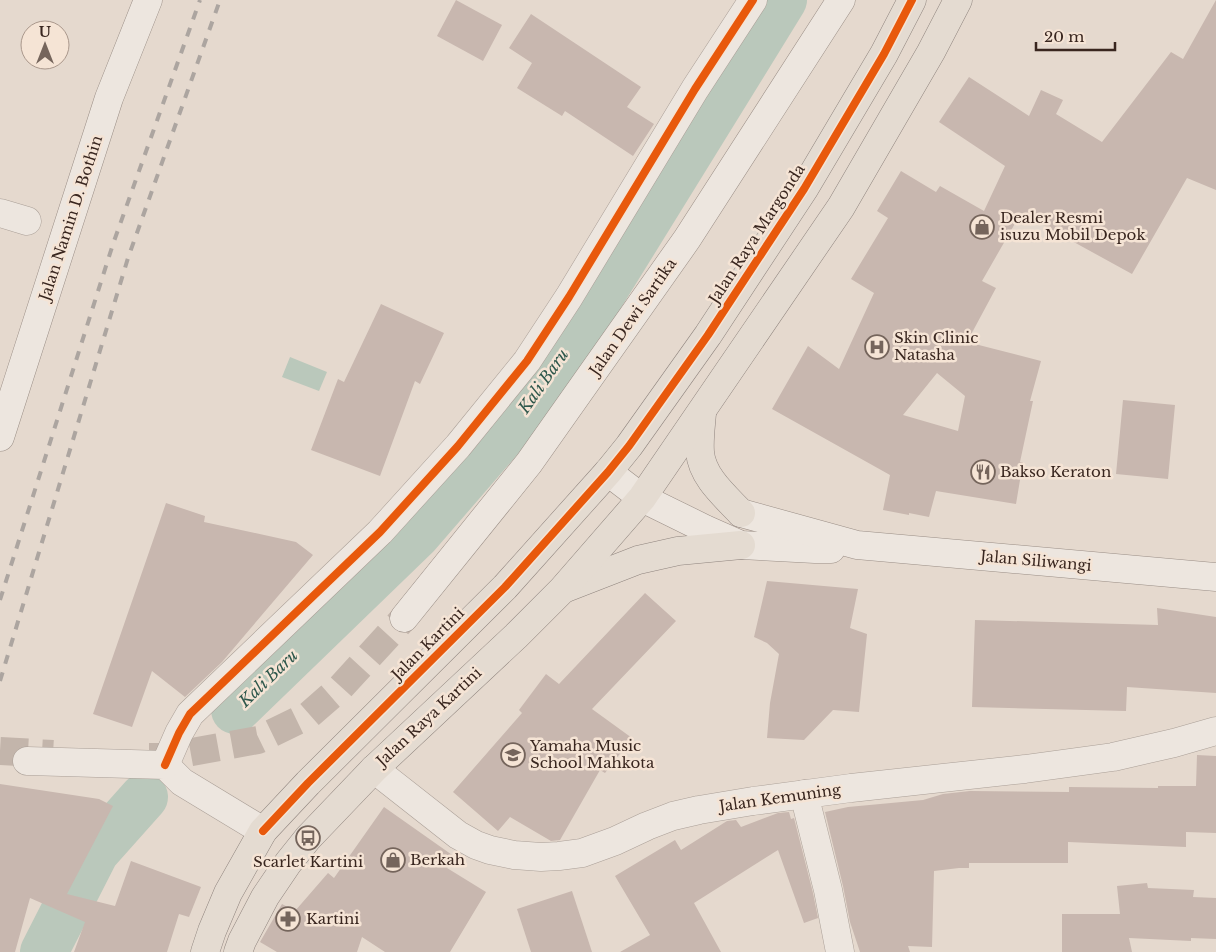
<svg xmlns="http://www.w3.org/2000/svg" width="1216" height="952" viewBox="0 0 1216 952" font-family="'Libre Baskerville',serif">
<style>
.water{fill:#bac8bb}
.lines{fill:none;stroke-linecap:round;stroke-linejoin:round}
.river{stroke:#bac8bb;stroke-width:48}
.building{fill:#c8b7af;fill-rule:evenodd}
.secondary-tunnel{stroke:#c3b5ab;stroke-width:28;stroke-dasharray:28 14;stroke-linecap:butt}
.street-casing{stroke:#aa9f97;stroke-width:29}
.secondary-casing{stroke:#9a8e86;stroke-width:29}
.primary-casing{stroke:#8f847e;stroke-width:29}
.street{stroke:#ede6df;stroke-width:28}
.secondary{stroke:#ede6df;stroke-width:28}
.primary{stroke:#e4dbd1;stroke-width:28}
.rail{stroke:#aca5a0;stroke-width:4;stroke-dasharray:9 9;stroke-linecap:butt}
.cycleway-casing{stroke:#f5e4d5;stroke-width:11}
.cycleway{stroke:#e8590c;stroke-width:8}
.labels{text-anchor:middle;stroke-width:5;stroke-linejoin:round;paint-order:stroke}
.street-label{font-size:15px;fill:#39261f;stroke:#f5e4d5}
.poi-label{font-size:15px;fill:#39261f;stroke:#f5e4d5;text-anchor:start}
.water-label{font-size:16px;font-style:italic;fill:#2f584c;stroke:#f5e4d5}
</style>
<rect width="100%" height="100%" fill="#e5d9ce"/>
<polygon class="water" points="290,357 327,372 319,391 282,377"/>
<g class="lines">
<g class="river">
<polyline points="235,710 416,535 513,423 581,327 783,0"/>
<polyline points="44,952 95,852 144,797"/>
</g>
</g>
<g class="building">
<polygon points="456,0 502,25 483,61 437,36"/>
<path d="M1216 0V190L1187 178 1132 274 1021 213 982 281 996 288 967 342 1041 361 1030 401H1033L1020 462H1023L1016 504 936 491 929 517 909 513V515L883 510 890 475 772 409 808 346 839 369 874 293 851 279 888 218 877 211 901 171 936 192 940 186 984 211 1005 166 939 122 969 77 1029 116 1041 90 1063 100 1056 114 1102 142 1171 52 1183 59ZM937 373 965 396 958 431 903 415Z"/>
<polygon points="531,14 641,87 627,107 654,124 633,156 565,111 562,116 517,88 532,63 509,48"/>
<polygon points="381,304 444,333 420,384 415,381 380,476 311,450 338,379 344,382"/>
<polygon points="1123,400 1175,405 1168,479 1116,474"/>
<polygon points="166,503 205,516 204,522 296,542 313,555 222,662 185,697 152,671 132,727 93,714"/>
<polygon points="767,581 858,589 850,628 867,634 859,712 833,710 804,740 767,738 770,703 779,654 767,643 754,637"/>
<polygon points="645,593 676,621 592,709 632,738 605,773 600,770 560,840 551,841 510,817 498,831 453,792 522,713 519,710 546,674 559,684"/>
<polygon points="1157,608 1216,617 1216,693 1127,687 1126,711 972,707 975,620 1158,625"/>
<polygon points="1197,755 1216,756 1216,833 1186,832 1186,847 1068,842 1068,863 969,863 969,868 959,868 934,871 932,947 908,946 910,952 860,952 850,922 843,886 825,812 848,807 923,800 943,794 970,791 1069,792 1069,787 1158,788 1158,786 1196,786"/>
<polygon points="0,784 99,799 113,806 67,894 115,906 131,861 201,887 189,917 179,914 167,952 74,952 85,922 30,898 15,952 0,952"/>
<polygon points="384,807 455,857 447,868 486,892 450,952 385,952 362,937 357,952 277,952 260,942 282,904 295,911 328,873 334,878"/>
<polygon points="789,812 791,819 794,818 813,893 818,918 804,923 778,850 694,903 721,952 620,952 650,935 615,876 675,840 681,850 727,821 736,820 741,827 778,813"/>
<polygon points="1147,883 1148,888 1194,890 1193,897 1216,898 1216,939 1191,938 1191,941 1129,938 1132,952 1062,952 1062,914 1120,914 1117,886"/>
<polygon points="572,891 592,952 531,952 517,909"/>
</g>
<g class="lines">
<g class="secondary-tunnel">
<polyline points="0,751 53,754"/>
<polyline points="149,757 164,757 258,740 309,715 341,687 404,618"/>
</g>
<g class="street-casing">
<g id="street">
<polyline points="0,213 27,221"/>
<polyline points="27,761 165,765 182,782 263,831"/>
<polyline points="165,765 179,733 190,714 380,532 458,446 527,361 569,297 695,89 753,0"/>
<polyline points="374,769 458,835 476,845 490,850 514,855 541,857 559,856 582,853 615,841 647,826 673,816 699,810 753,801 851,788 1025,769 1113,757 1174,743 1216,731"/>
<polyline points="804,794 828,890 840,952"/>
</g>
</g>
<g class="secondary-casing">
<g id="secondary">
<polyline points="0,437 109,98 148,0"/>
<polyline points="608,472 642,498 705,529 741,545 815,549 831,549"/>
<polyline points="741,513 857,545 1216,577"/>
<polyline points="404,618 529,463 687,239 841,0"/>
</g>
</g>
<g class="primary-casing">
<g id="primary">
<path d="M702 413C701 426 699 439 700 452 702 477 725 496 741 513"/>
<polyline points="566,588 638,560 678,551 741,545"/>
<polyline points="205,952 212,931 228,893 263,831 308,783 505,587 608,472 629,446 708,335 804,189 884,54 912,0"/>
<polyline points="238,952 242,941 265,897 288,863 308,838 374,769 516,636 562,590 642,498 841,207 931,52 958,0"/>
</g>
</g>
<use href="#street" class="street"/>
<use href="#secondary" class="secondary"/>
<use href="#primary" class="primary"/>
<g class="rail">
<polyline points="0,600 113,244 200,0"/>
<polyline points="0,681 128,258 220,0"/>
</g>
<g class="cycleway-casing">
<g id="cycleway">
<polyline points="165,765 179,733 190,714 380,532 458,446 527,361 569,297 695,89 753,0"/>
<polyline points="263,831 308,783 505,587 608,472 629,446 708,335 804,189 884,54 912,0"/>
</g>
</g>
<use href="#cycleway" class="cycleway"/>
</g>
<defs>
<g id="shop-ring" transform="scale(1.25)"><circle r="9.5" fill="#f5e4d5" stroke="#75655c" stroke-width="1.5"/><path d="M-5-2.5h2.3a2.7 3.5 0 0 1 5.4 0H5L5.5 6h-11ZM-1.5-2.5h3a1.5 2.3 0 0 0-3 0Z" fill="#75655c"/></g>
<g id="hospital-ring" transform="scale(1.25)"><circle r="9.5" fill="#f5e4d5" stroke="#75655c" stroke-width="1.5"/><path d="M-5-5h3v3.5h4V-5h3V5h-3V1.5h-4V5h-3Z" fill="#75655c"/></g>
<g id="restaurant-ring" transform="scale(1.25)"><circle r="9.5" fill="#f5e4d5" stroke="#75655c" stroke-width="1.5"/><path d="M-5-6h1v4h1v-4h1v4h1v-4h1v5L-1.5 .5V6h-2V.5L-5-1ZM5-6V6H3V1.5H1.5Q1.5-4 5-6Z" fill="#75655c"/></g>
<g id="school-ring" transform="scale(1.25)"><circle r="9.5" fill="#f5e4d5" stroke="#75655c" stroke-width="1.5"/><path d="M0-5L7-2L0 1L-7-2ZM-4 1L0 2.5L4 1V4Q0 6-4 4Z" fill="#75655c"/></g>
<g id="bus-ring" transform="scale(1.25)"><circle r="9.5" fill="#f5e4d5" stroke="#75655c" stroke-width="1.5"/><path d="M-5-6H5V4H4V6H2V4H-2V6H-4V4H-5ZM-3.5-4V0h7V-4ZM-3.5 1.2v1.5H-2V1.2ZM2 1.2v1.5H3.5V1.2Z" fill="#75655c"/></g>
<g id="pharmacy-ring" transform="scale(1.25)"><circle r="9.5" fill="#f5e4d5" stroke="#75655c" stroke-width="1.5"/><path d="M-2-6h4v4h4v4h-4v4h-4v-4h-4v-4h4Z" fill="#75655c"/></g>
</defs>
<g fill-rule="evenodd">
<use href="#shop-ring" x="982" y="227"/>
<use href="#hospital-ring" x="877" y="347"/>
<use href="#restaurant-ring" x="983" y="472"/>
<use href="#school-ring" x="513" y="755"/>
<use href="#bus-ring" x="308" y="838"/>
<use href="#shop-ring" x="393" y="860"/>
<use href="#pharmacy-ring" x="288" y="919"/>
</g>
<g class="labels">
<g class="street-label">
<text transform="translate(71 218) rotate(-72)" y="5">Jalan Namin D. Bothin</text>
<text transform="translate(757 234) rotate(-57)" y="5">Jalan Raya Margonda</text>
<text transform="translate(633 317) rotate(-55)" y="5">Jalan Dewi Sartika</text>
<text transform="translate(1036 561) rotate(5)" y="5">Jalan Siliwangi</text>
<text transform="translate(428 644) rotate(-45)" y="5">Jalan Kartini</text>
<text transform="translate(429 717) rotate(-43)" y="5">Jalan Raya Kartini</text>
<text transform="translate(780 798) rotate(-8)" y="5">Jalan Kemuning</text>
</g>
<g class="poi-label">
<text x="1000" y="223">Dealer Resmi<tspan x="1000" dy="17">isuzu Mobil Depok</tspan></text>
<text x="894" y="343">Skin Clinic<tspan x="894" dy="17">Natasha</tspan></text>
<text x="1000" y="477">Bakso Keraton</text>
<text x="530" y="751">Yamaha Music<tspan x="530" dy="17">School Mahkota</tspan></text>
<text x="410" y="865">Berkah</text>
<text x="308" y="867" text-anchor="middle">Scarlet Kartini</text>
<text x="306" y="924">Kartini</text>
</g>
<g class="water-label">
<text transform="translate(543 381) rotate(-55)" y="6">Kali Baru</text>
<text transform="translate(268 678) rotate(-44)" y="6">Kali Baru</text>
</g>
</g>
<g transform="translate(45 45)"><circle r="24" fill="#f5e4d5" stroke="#aa988c"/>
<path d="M0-4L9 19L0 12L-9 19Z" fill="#75655c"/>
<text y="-8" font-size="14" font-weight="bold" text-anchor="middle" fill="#39261f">U</text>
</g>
<path d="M1036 42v8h79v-8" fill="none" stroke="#39261f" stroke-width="2.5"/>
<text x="1044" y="42" font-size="15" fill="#39261f" stroke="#f5e4d5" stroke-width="4" paint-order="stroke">20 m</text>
</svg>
